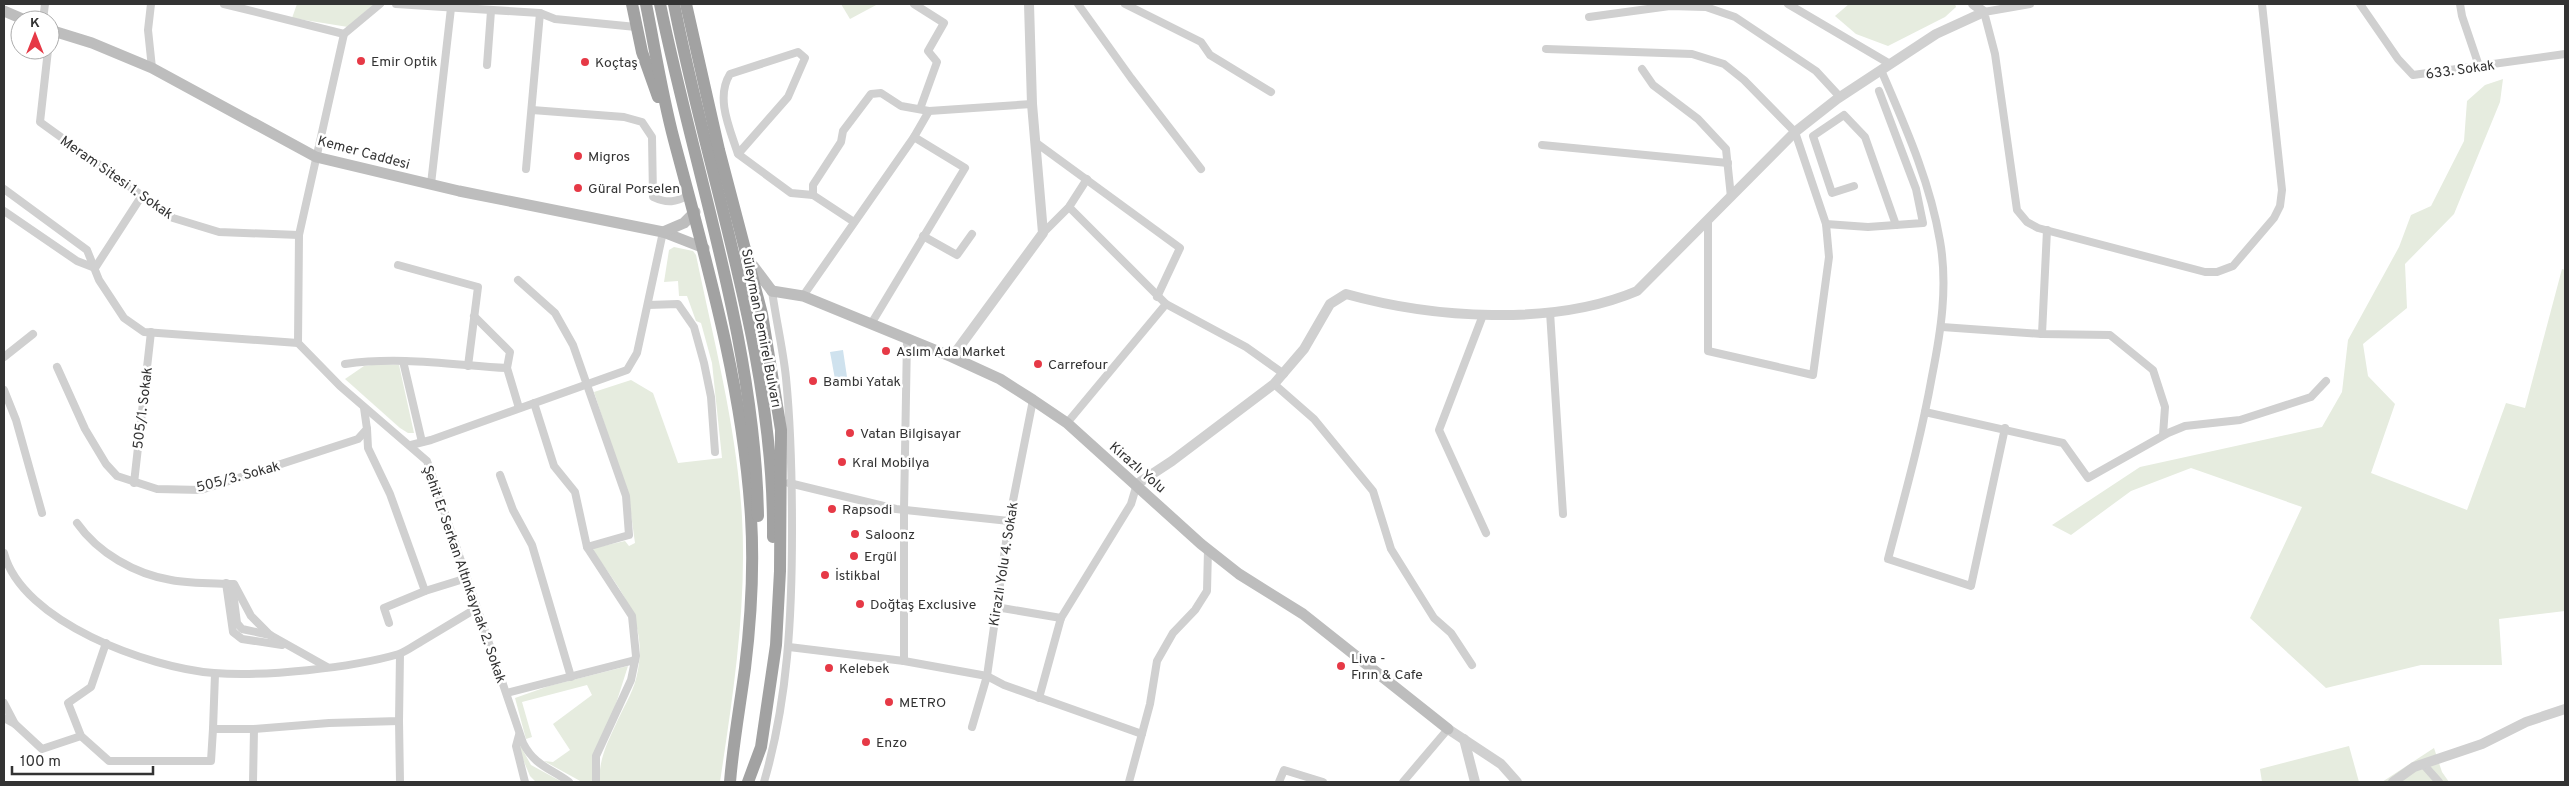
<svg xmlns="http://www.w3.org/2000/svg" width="2569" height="786" viewBox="0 0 2569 786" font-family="Overpass,sans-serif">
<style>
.green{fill:#e6ecdf}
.water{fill:#cfe2ee}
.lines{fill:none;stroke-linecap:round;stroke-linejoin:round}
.minor{stroke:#d0d0d0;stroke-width:8}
.tertiary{stroke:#d0d0d0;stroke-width:10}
.secondary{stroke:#bdbdbd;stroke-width:11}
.trunk{stroke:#a2a2a2;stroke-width:12}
.poi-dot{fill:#e63946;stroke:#fff;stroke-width:2}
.labels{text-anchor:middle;stroke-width:5;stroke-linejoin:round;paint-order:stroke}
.poi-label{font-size:14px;fill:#333;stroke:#fff;text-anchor:start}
.street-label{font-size:14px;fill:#333;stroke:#fff}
</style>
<rect width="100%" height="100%" fill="#fff"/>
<g class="green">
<polygon points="297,4 374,4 348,27 292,18"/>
<polygon points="841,4 878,4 850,19"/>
<polygon points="1849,4 1955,4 1956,7 1945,17 1888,46 1856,34 1835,16"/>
<polygon points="2503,79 2500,102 2454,214 2405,264 2407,308 2363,344 2368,376 2395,404 2371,473 2467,510 2506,403 2525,408 2562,269 2565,270 2565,611 2499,619 2502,665 2421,665 2326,688 2250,618 2302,507 2191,468 2131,491 2071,535 2052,525 2140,467 2322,427 2342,392 2348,340 2399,247 2411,215 2431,206 2464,141 2467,101 2485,85"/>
<path d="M674 247 693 251 696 255C714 342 737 429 742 517 747 606 733 695 720 782H600C598 762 607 743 616 724 622 710 632 694 636 679 650 624 623 593 593 551L594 548 625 541 629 546 635 543 629 499 594 392 631 380 653 393 678 463 722 458 712 363 701 323 696 321 687 296H679L678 281 664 282 669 250Z"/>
<polygon points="379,364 399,365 414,433 408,433 400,428 345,379 364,366"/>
<polygon points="628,666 613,713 592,762 594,782 582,782 544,761 553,762 570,750 553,724 592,695 587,685 522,702 532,737 526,739 515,698 549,686"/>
<polygon points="520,745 531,765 562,782 536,782 530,776 519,750"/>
<polygon points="2349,746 2359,782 2262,782 2260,769"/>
<polygon points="2434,748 2442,772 2449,782 2382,782"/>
</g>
<polygon class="water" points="843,350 847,377 835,379 830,352"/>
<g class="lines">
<g class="minor">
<polyline points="151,4 148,30 152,68"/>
<polyline points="224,4 344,34"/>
<path d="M380 4 344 34 299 235 298 343 340 386 427 461 523 743C535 766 550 768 569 782"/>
<polyline points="396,4 540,13 555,19 636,27"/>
<polyline points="914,4 944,23 928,51 937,62 920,109"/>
<polyline points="1078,4 1131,78 1201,169"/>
<polyline points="1125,4 1201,42 1210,55 1271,92"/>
<polyline points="1788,4 1890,64"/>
<polyline points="2030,4 1984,12 1995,54 2017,210 2027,222 2038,228 2205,272 2217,272 2233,266 2274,218 2280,206 2282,190 2262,4"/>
<polyline points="2360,4 2398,59 2413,75 2565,54"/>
<polyline points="2460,4 2462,16 2479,66"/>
<polyline points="1589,17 1670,6 1706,7 1735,17 1816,71 1840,97"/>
<polyline points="43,20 45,4"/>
<polyline points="1546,49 1692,54 1724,64 1744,80 1795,132 1826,224 1829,257 1813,375 1708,351 1708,220"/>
<polyline points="48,50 40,122 173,218 219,232 299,235"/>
<polyline points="487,65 491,11"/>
<polyline points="1642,69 1653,85 1698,119 1726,149 1731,197"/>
<path d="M1881 70C1905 126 1930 181 1940 241 1948 286 1941 331 1932 376 1921 438 1904 498 1888 559L1971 586 2005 428"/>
<path d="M532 110 624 117 642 122 652 137 653 197C668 204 675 202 690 195"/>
<polyline points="1035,142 1180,248 1157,297"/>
<polyline points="1542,145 1728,163"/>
<path d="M738 154C730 129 715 98 730 74L798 52 805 58 788 97 738 154 791 193 813 195 854 222"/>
<polyline points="526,169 540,13"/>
<polyline points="431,184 451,8"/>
<polyline points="1854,186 1832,193 1813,136 1844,115 1865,137 1896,225"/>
<polyline points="4,189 87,250 99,280 124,318 144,332 298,343"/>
<polyline points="813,195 813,185 841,142 843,131 871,94 881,93 901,106 929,111"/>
<polyline points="4,211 77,261 95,268 141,197"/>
<polyline points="1826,224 1868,227 1923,223 1916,189 1879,91"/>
<polyline points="1043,233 1069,207 1087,179"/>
<polyline points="923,236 957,255 972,234"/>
<polyline points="398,265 478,287 468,366"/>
<polyline points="518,280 555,313 573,345 626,496 629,535 587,547"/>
<polyline points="803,296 914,137 929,111 1032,104"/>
<polyline points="1166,304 1246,347 1284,374"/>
<polyline points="648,305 678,304 694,327 704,363 711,397 715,452"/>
<polyline points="1550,312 1563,514"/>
<polyline points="1483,315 1439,430 1486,533"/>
<polyline points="474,316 510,352 507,368 519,408"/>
<polyline points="871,324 965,168 914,137"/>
<polyline points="1942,327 2042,334 2110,335 2153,370 2165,407 2163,435"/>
<polyline points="2042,334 2047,230"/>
<polyline points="4,357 33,334"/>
<polyline points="403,361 422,442"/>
<path d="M345 364C399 356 454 365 507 368"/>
<polyline points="57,367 85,429 106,464 117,476 157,489 201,490 358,439 367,429 364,408"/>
<polyline points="1274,384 1314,419 1373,491 1391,549 1434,618 1451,633 1472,665"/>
<polyline points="4,390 16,420 42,513"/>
<polyline points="534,403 554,466 575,492 587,547 632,616 636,656 631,680 596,756 596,782"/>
<polyline points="1925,412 2063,443 2088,478 2168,433 2185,426 2240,420 2311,397 2326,381"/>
<polyline points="1067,423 1166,304 1069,207"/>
<polyline points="367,429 368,448 390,494 425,591"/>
<polyline points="411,445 431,440 627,370 637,353 663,232"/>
<polyline points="500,475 513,510 532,545 571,677"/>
<polyline points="134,483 151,332"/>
<polyline points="789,483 896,509 1009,521"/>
<path d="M77 523C98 553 135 574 171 580 192 584 214 583 234 584L251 616 270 635 327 667"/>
<path d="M4 553C22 622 149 668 214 673 264 677 351 668 399 654 407 651 415 645 422 641 440 630 459 619 477 608"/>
<polyline points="226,583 233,632 242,639 282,645"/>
<polyline points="232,584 237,623 242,629 270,635"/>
<polyline points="996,607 1061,618"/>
<polyline points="389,623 384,608 425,591 467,578"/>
<polyline points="106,643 91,687 68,703 81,736 109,761 211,761 213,729"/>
<polyline points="789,647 904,661 987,676 1004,685 1142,734"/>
<polyline points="904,661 904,509 907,339"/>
<polyline points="215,674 213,729 254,729"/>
<polyline points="507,693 635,660"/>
<polyline points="1039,698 1061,618 1131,504 1137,484"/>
<polyline points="4,703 15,724 42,749 81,736"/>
<polyline points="4,718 15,724"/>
<polyline points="399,721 400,782"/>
<polyline points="972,727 987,676 1009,521 1033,400"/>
<polyline points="519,735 516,746 525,782"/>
<polyline points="2423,764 2439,782"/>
<polyline points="253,782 254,729 329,723 399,721 400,654"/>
<path d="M764 782C788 700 792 615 792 530 792 479 791 429 786 378 783 349 776 320 772 291"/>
<polyline points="1129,782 1150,704 1157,661 1173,633 1195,610 1207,591 1208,549"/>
<polyline points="1279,782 1284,770 1323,782"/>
<polyline points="1403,782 1448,729"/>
</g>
<g class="tertiary">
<polyline points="952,357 1043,233 1032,104 1029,4"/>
<path d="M1137 484 1172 461 1274 384 1304 349 1330 304 1346 294C1432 318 1552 327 1637 291L1795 132 1837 99 1936 34 1984 12 1973 4"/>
<polyline points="1448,729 1501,764 1517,782"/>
<polyline points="1464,739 1475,782"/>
<polyline points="2393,782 2414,767 2482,744 2526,722 2565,709"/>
</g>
<g class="secondary">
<polyline points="4,11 25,20"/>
<polyline points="50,30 92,43 152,68 316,157 459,191 663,232 704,248"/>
<polyline points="663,232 684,223 695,212"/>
<polyline points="751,263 772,291"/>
<polyline points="772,291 803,296 952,357 1000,379 1033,400 1067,423 1201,544 1239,574 1303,614 1448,729"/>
</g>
<g class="trunk">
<polyline points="632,4 642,52 658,97"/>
<path d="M646 4C655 49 662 95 674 140 707 264 743 388 751 517 754 567 751 619 745 668 740 706 733 744 730 782"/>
<path d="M660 4C695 174 755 341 758 516"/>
<path d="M674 4C708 180 775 355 773 537"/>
<polyline points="686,4 719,150 762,314 781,430 780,571 776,645 761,747 748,782"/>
</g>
</g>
<g class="poi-dot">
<circle cx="361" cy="61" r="5"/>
<circle cx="585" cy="62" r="5"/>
<circle cx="578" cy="156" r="5"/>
<circle cx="578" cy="188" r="5"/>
<circle cx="886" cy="351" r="5"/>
<circle cx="1038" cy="364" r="5"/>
<circle cx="813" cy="381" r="5"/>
<circle cx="850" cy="433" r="5"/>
<circle cx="842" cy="462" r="5"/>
<circle cx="832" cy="509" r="5"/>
<circle cx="855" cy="534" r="5"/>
<circle cx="854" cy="556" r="5"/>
<circle cx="825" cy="575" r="5"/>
<circle cx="860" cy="604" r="5"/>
<circle cx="1341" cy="666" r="5"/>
<circle cx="829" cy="668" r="5"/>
<circle cx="889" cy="702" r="5"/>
<circle cx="866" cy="742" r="5"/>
</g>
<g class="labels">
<g class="poi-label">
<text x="371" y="66">Emir Optik</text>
<text x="595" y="67">Koçtaş</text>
<text x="588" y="161">Migros</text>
<text x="588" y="193">Güral Porselen</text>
<text x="896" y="356">Aslım Ada Market</text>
<text x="1048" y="369">Carrefour</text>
<text x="823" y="386">Bambi Yatak</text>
<text x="860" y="438">Vatan Bilgisayar</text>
<text x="852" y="467">Kral Mobilya</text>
<text x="842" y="514">Rapsodi</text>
<text x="865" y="539">Saloonz</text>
<text x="864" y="561">Ergül</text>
<text x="835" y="580">İstikbal</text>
<text x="870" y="609">Doğtaş Exclusive</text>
<text x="1351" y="663">Liva -<tspan x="1351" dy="16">Fırın &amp; Cafe</tspan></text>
<text x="839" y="673">Kelebek</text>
<text x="899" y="707">METRO</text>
<text x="876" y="747">Enzo</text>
</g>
<g class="street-label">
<text transform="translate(2460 69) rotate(-8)" y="5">633. Sokak</text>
<text transform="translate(364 152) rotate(15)" y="5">Kemer Caddesi</text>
<text transform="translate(117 177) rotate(35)" y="5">Meram Sitesi 1. Sokak</text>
<text transform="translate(762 328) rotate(79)" y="5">Süleyman Demirel Bulvarı</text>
<text transform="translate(142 408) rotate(-83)" y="5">505/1. Sokak</text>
<text transform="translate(1138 467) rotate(41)" y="5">Kirazlı Yolu</text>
<text transform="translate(238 476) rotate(-15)" y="5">505/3. Sokak</text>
<text transform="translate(1003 564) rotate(-81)" y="5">Kirazlı Yolu 4. Sokak</text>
<text transform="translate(465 574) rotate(71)" y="5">Şehit Er Serkan Altınkaynak 2. Sokak</text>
</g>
</g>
<rect width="2569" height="786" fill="none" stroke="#333333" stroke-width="10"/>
<g transform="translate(35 35)"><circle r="24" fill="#ffffff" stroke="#adadad"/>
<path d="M0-4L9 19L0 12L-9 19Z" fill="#e63946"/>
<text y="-8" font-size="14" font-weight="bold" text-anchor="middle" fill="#333333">K</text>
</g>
<path d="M12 766v8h141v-8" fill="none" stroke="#333333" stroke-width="2.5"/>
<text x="20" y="766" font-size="15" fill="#333333" stroke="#ffffff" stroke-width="4" paint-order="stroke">100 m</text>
</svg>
